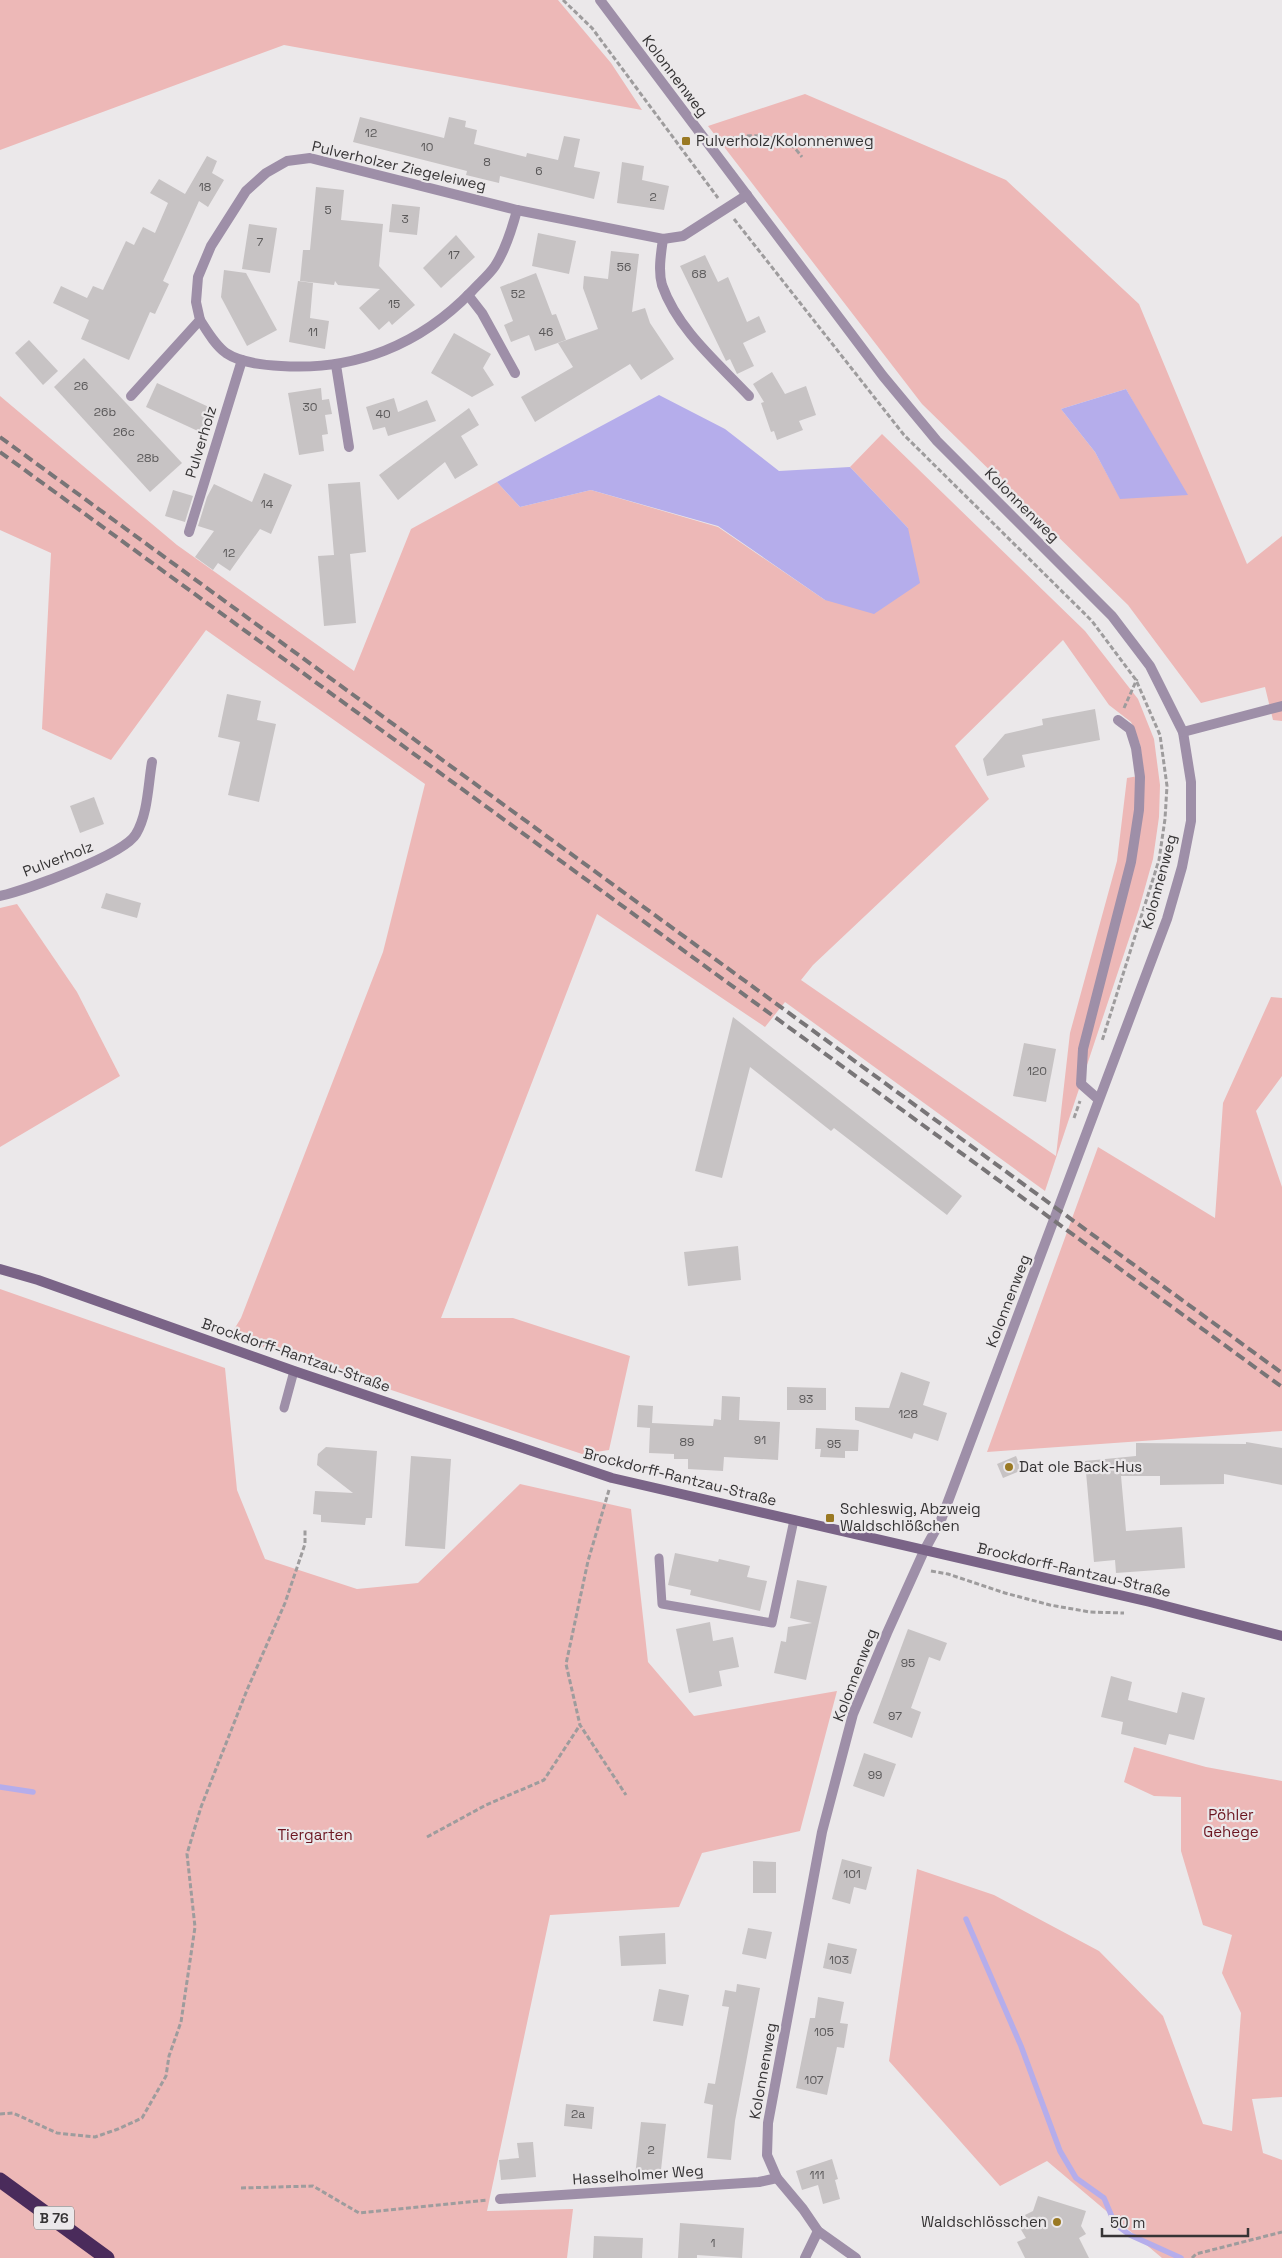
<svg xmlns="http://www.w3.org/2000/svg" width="1282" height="2258" viewBox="0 0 1282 2258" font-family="'Space Grotesk',sans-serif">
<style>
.green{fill:#edb8b7;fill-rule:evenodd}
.water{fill:#b5adeb}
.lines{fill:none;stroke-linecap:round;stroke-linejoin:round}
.stream{stroke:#b5adeb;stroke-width:5.5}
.building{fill:#c7c3c4}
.path{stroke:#9e9c9d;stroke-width:3;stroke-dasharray:5 2.5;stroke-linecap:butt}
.lane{stroke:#9e8fa8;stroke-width:9}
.street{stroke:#9e8fa8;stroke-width:10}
.secondary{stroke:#7a6487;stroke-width:10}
.highway{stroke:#4a2b5b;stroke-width:15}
.rail{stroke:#787577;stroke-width:4;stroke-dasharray:10 5;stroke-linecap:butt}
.poi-dot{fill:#9a7923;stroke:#ebe8ea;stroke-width:2}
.labels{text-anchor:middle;stroke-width:4.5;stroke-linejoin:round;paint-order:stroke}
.number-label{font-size:12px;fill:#5a5859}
.shield{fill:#ebe8ea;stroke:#6c6a6b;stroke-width:1}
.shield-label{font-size:14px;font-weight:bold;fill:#363435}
.street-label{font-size:15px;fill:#363435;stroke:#ebe8ea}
.poi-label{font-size:15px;fill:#363435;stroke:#ebe8ea;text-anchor:start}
.park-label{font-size:15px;fill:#6b1520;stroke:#ebe8ea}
</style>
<rect width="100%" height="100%" fill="#ebe8ea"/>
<g class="green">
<polygon points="0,0 558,0 611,63 642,110 284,45 0,150"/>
<path d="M805 94 1006 180 1139 304 1247 564 1282 536V721L1273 720 1265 687 1201 703 1128 605 922 404 708 126ZM1126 389 1152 436 1120 498 1095 452 1061 409Z"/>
<path d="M0 396 177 545 354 671 411 529 497 482 520 507 591 490 718 527 825 600 908 528 850 467 882 434 1085 631 1138 699 1154 739 1160 785 1159 817 1153 859 1139 909 1045 1191 785 1002 765 1027 597 914 441 1318H513L630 1356 609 1450 582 1454 230 1336 241 1318 383 952 425 784 206 630 111 760 42 729 51 553 0 530ZM1063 640 1109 705 1131 722 1140 744 1144 775 1127 778 1117 861 1070 1033 1056 1156 801 980 813 965 989 799 955 746Z"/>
<polygon points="17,904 77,992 120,1076 0,1147 0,908"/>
<polygon points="1271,997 1282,998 1282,1076 1256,1111 1282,1187 1282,1431 987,1452 1098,1147 1215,1218 1223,1103"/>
<polygon points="0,1289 225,1368 237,1490 265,1559 357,1589 418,1583 520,1484 631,1509 648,1662 694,1716 837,1691 800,1831 702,1853 679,1907 550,1915 487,2211 573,2209 567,2258 0,2258"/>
<polygon points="1134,1747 1206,1767 1282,1781 1282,2097 1252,2099 1263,2153 1282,2160 1282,2258 1162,2258 1047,2161 1000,2186 889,2061 917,1869 994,1895 1099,1951 1163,2016 1203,2124 1232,2131 1241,2013 1222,1973 1232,1935 1203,1925 1181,1851 1181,1797 1154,1796 1124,1782"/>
</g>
<g class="water">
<polygon points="1126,389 1188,495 1120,499 1095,452 1061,409"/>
<polygon points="659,395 725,429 779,471 850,467 908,528 920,583 874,614 825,600 718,526 591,490 520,507 497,482"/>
</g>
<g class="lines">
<g class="stream">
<polyline points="0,1787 33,1792"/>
<polyline points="966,1919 1021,2046 1060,2151 1076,2178 1104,2198 1115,2224 1130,2235 1181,2258"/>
</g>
</g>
<g class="building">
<polygon points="360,117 444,138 449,117 466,121 465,127 477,130 474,144 526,157 527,153 558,160 564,136 580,139 574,167 600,172 594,199 500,176 499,183 466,175 467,171 353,142"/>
<polygon points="207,156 217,161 212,173 224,180 208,207 199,201 163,281 169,284 155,314 150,312 129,360 81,339 89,320 53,303 61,286 87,298 93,286 103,290 126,241 134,245 143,227 155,233 168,203 150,193 159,179 185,194"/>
<polygon points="622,162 644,166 642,180 669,186 664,210 617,203"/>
<polygon points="316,187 344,190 341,220 383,224 379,266 415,305 392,325 389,321 379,330 359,308 380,289 338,285 335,281 334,285 300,281 303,250 310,250"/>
<polygon points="392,204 420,207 417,235 389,232"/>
<polygon points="249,224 277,228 270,273 242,269"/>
<polygon points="538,233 576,241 569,274 532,266"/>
<polygon points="456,235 475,257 441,288 423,268"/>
<polygon points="611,251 639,254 632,312 645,308 650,323 674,359 641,380 630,364 535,422 521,397 573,367 558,343 598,329 583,288 584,276 608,279"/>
<polygon points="705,255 718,282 728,277 747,322 759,316 766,332 743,343 754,366 737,374 730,359 726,361 680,266"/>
<polygon points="224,270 246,273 277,330 247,346 221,297"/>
<polygon points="536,273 552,315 556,314 566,340 535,351 529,335 511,342 504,325 513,321 500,287"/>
<polygon points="298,281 313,283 310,318 329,321 325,349 289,342"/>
<polygon points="454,333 491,354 483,368 494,385 472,397 431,373"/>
<polygon points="29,340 58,371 43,385 15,353"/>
<polygon points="84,358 182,463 150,492 54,387"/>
<polygon points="772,372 785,394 806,386 816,415 799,421 803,430 777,440 774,431 771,432 761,403 764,402 753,384"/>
<polygon points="157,383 211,408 200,432 146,407"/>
<polygon points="321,388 322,400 329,399 332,414 325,415 328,434 322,435 324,451 299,455 288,393"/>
<polygon points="394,398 398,412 427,400 436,421 388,436 385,427 373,430 366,407"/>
<polygon points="469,408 479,425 461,436 478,465 455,479 445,462 398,500 379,475"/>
<polygon points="264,473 292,485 271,534 260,529 230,571 218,563 213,570 195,557 214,531 198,526 207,497 214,484 252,502"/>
<polygon points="360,482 366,552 350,554 356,623 324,626 318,556 334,555 328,484"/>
<polygon points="173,490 193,496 185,522 165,516"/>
<polygon points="227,694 261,701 257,720 276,724 259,802 228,795 240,742 218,737"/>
<polygon points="1095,709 1100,740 1022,755 1025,767 987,776 983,759 1005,734 1043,725 1042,719"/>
<polygon points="94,797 104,824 80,833 70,806"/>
<polygon points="106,893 141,903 137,918 101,908"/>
<polygon points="733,1017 962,1196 947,1215 834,1128 831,1131 750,1067 722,1178 695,1171"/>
<polygon points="1024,1043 1056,1049 1046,1102 1013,1096"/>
<polygon points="738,1246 741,1280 688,1286 684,1252"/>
<polygon points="901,1372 930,1382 923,1405 947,1413 938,1441 914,1433 912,1439 855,1420 855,1407 889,1408"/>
<polygon points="787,1387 826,1388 826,1410 787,1410"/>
<polygon points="722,1396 740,1397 739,1420 780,1422 778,1460 724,1457 723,1471 688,1469 688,1459 674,1459 674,1454 649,1453 650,1428 637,1427 638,1405 653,1406 652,1423 713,1426 714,1419 721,1420"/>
<polygon points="816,1428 859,1430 858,1451 845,1451 845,1458 820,1457 821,1449 815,1449"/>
<polygon points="1246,1442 1282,1448 1282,1485 1224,1474 1224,1484 1160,1485 1160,1476 1121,1476 1126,1531 1182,1527 1185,1568 1116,1573 1115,1560 1094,1562 1085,1461 1136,1456 1136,1443 1246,1444"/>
<polygon points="326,1447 377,1451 372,1518 366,1518 365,1525 321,1522 321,1515 313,1514 315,1491 353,1493 317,1465 318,1454"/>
<polygon points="411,1456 451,1459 445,1549 405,1546"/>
<polygon points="1016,1456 1022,1470 1003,1478 997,1464"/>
<polygon points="675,1553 718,1562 719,1559 750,1566 747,1577 767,1581 760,1611 690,1595 691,1590 668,1585"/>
<polygon points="797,1580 827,1586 806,1680 774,1673 781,1641 786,1642 788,1627 812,1623 790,1618"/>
<polygon points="710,1622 713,1641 733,1637 739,1667 719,1671 722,1686 689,1693 676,1629"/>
<polygon points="908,1629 947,1643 940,1661 929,1657 911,1708 921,1712 912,1738 873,1723"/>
<polygon points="1111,1676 1132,1682 1128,1700 1177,1713 1182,1692 1205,1698 1194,1740 1169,1734 1166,1745 1121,1734 1123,1722 1101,1717"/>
<polygon points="864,1753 896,1764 884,1797 853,1786"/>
<polygon points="842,1859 872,1867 866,1890 854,1887 850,1904 832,1899"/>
<polygon points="753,1861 776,1862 776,1893 753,1893"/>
<polygon points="748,1928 772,1932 766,1959 742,1954"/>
<polygon points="665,1933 666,1964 621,1966 619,1936"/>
<polygon points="828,1943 857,1949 851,1974 823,1968"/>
<polygon points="737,1984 760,1988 735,2121 731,2160 707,2158 713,2105 704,2103 708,2083 715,2084 729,2007 722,2006 725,1990 736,1992"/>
<polygon points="659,1989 689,1995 683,2026 653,2021"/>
<polygon points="818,1997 844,2002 840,2023 848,2024 844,2048 837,2047 827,2095 796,2088 810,2018 815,2018"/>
<polygon points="566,2104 594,2107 592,2129 564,2126"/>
<polygon points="641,2122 666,2124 660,2179 635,2176"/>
<polygon points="533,2142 536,2177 501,2180 499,2160 519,2158 517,2143"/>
<polygon points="832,2159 838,2179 835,2180 840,2199 823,2204 818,2185 802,2190 796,2171"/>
<polygon points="1038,2196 1086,2211 1081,2226 1086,2234 1079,2238 1089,2258 1025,2258 1017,2242 1026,2238 1020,2228 1030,2223 1025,2215 1033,2211"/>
<polygon points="680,2223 744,2228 742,2258 697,2255 697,2258 678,2258"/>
<polygon points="594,2236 643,2238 642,2258 593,2258"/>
</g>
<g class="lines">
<g class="path">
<polyline points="563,0 592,28 718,198"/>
<path d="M725 141C742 133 774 134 791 145 795 148 799 153 802 157"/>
<polyline points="734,219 904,435 1092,621 1136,680 1160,735 1167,786 1165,819 1159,860 1102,1041"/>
<polyline points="1124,708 1137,679"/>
<polyline points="1074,1118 1080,1101"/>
<polyline points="609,1490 588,1561 566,1664 580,1725 626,1795"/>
<polyline points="931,1571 948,1574 1005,1593 1050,1605 1090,1612 1124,1613"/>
<polyline points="427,1837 486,1805 544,1780 580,1725"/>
<polyline points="0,2114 13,2113 57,2133 95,2137 118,2129 142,2118 166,2076 169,2056 181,2022 195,1927 187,1854 201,1807 247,1690 285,1603 305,1544 305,1529"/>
<polyline points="241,2188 313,2186 359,2213 487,2200"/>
<polyline points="1192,2258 1196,2254 1282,2232"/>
</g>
<g class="lane">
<polyline points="284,1408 294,1371"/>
<polyline points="659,1558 662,1604 772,1623 794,1520"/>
</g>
<g class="street">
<polyline points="600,0 883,376 937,441 1112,616 1150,666 1183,732 1191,782 1191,821 1182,867 1167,919 941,1520 924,1551 887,1633 853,1714 822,1832 768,2123 767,2155 777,2178 803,2209 818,2231 856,2258"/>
<path d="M663 239C661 253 658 271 662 285 678 330 717 362 749 396"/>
<polyline points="468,295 482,313 515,373"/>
<path d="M200 320C207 331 215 345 226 353 241 363 263 365 281 366 355 371 420 345 472 291 479 283 489 275 495 266 506 249 512 229 517 210"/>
<polyline points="336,365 349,447"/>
<polyline points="131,396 200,320 196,302 198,277 211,246 246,191 266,173 287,161 310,158 517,210 663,239 683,236 747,195"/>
<polyline points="189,532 242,360"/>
<polyline points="1183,732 1282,706"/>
<path d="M0 896C26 890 124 855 136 834 148 814 148 785 152 762"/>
<polyline points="1098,1099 1081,1084 1083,1049 1131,862 1139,810 1140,777 1136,748 1130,729 1118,720"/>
<polyline points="500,2199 759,2182 777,2178"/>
<polyline points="805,2258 818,2231"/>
</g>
<polyline class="secondary" points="0,1269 38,1280 294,1371 612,1478 1150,1602 1282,1636"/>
<polyline class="highway" points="0,2180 107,2258"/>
<g class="rail">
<polyline points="0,437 1282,1373"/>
<polyline points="0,452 1282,1387"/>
</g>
</g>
<g class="poi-dot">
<rect x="681" y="136" width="10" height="10" rx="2.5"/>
<circle cx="1009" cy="1467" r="5"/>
<rect x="825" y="1513" width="10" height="10" rx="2.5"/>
<circle cx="1057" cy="2222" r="5"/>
</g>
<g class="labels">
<g class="number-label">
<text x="371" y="137">12</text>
<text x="427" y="151">10</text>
<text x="487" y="166">8</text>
<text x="539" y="175">6</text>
<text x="205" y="191">18</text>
<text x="653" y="201">2</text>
<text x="328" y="214">5</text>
<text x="405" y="223">3</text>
<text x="260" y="246">7</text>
<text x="454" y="259">17</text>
<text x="624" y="271">56</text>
<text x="699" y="278">68</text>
<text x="518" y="298">52</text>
<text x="394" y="308">15</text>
<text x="313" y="336">11</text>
<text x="546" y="336">46</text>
<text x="81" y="390">26</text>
<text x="310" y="411">30</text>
<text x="105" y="416">26b</text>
<text x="383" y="418">40</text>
<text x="124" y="436">26c</text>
<text x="148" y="462">28b</text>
<text x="267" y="508">14</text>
<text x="229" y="557">12</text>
<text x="1037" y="1075">120</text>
<text x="806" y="1403">93</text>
<text x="908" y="1418">128</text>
<text x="760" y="1444">91</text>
<text x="687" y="1446">89</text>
<text x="834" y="1448">95</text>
<text x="908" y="1667">95</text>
<text x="895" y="1720">97</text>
<text x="875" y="1779">99</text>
<text x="852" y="1878">101</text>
<text x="839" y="1964">103</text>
<text x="824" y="2036">105</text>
<text x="814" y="2084">107</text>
<text x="578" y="2118">2a</text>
<text x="651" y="2154">2</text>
<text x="817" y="2179">111</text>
<text x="713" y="2247">1</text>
</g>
<rect class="shield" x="34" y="2206.5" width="40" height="23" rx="4"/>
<g class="shield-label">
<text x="54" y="2223">B 76</text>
</g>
<g class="street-label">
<text transform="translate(675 76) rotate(53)" y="5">Kolonnenweg</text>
<text transform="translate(399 166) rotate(13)" y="5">Pulverholzer Ziegeleiweg</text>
<text transform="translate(201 442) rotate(-73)" y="5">Pulverholz</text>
<text transform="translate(1022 505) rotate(45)" y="5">Kolonnenweg</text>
<text transform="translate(58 859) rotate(-21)" y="5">Pulverholz</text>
<text transform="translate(1159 882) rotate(-75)" y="5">Kolonnenweg</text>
<text transform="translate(1008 1301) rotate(-69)" y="5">Kolonnenweg</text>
<text transform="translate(296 1355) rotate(19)" y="5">Brockdorff-Rantzau-Straße</text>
<text transform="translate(680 1477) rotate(14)" y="5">Brockdorff-Rantzau-Straße</text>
<text transform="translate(1074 1570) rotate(13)" y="5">Brockdorff-Rantzau-Straße</text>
<text transform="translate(855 1675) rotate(-69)" y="5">Kolonnenweg</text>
<text transform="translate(763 2071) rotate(-80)" y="5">Kolonnenweg</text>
<text transform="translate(638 2175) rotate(-4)" y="5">Hasselholmer Weg</text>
</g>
<g class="poi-label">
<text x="696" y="146">Pulverholz/Kolonnenweg</text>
<text x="1019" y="1472">Dat ole Back-Hus</text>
<text x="840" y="1514">Schleswig, Abzweig<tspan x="840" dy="17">Waldschlößchen</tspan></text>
<text x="1047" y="2227" text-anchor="end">Waldschlösschen</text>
</g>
<g class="park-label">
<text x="1231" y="1820">Pöhler<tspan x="1231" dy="17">Gehege</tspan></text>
<text x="315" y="1840">Tiergarten</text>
</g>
</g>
<path d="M1102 2228v8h146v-8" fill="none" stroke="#363435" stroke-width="2.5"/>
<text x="1110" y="2228" font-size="15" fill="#363435" stroke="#ebe8ea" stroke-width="4" paint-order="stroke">50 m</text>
</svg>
